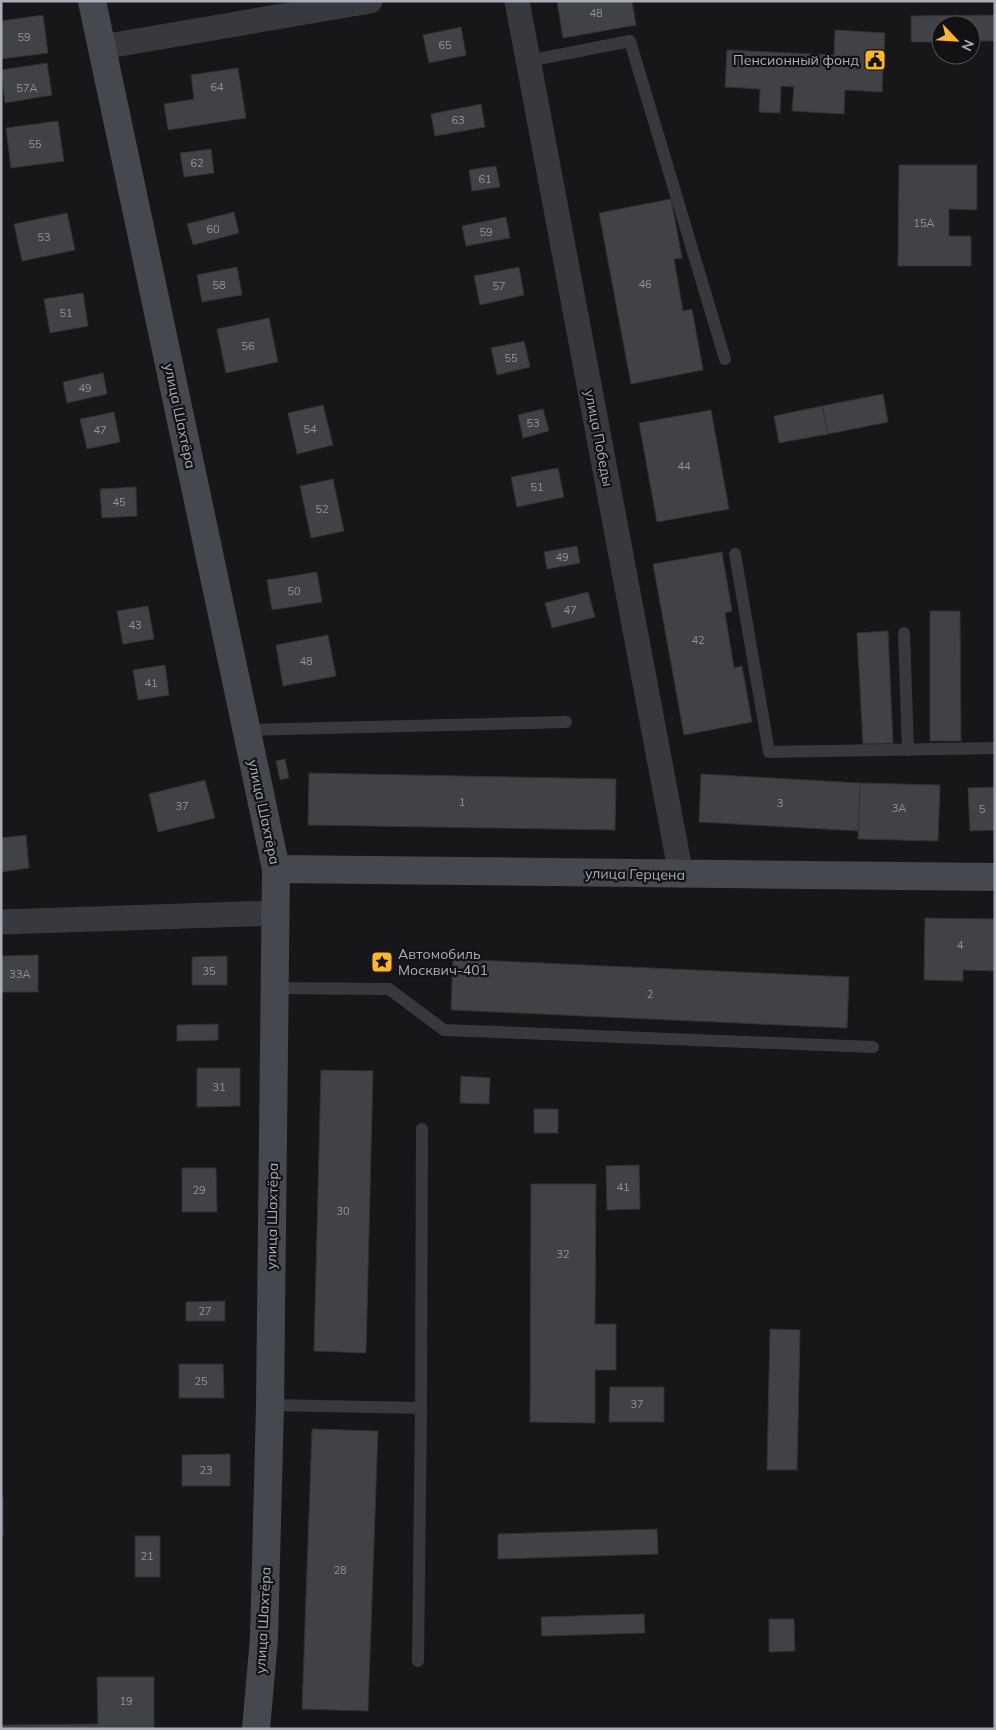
<svg xmlns="http://www.w3.org/2000/svg" width="996" height="1730" viewBox="0 0 996 1730" font-family="Mulish,sans-serif">
<style>
.building{fill:#414246;stroke:#313136}
.lines{fill:none;stroke-linecap:round;stroke-linejoin:round}
.lane{stroke:#37393f;stroke-width:12}
.street{stroke:#37393f;stroke-width:25}
.secondary{stroke:#45484f;stroke-width:28}
.labels{text-anchor:middle;stroke-width:4.5;stroke-linejoin:round;paint-order:stroke}
.number-label{font-size:11px;fill:#8e939d}
.poi-label{font-size:14px;fill:#a8aeba;stroke:#121214;text-anchor:end}
.street-label{font-size:14px;fill:#a8aeba;stroke:#121214}
</style>
<rect width="100%" height="100%" fill="#171719"/>
<g class="building">
<polygon points="557,1 632,1 636,25 563,38"/>
<polygon points="43,15 48,53 1,59 1,21"/>
<polygon points="995,15 995,41 971,41 971,25 941,25 941,42 911,42 911,16"/>
<polygon points="461,27 466,55 429,63 423,35"/>
<polygon points="835,30 885,33 882,92 845,90 844,114 792,111 794,87 781,86 780,113 759,112 760,89 725,87 727,50 834,55"/>
<polygon points="47,63 52,95 5,103 1,70"/>
<polygon points="238,68 246,118 168,130 164,104 194,99 191,75"/>
<polygon points="481,104 485,127 435,136 431,114"/>
<polygon points="58,121 64,161 11,168 6,128"/>
<polygon points="211,149 214,173 184,177 180,153"/>
<polygon points="899,165 977,165 977,210 949,209 949,236 971,236 971,266 898,266"/>
<polygon points="496,166 500,187 472,191 469,170"/>
<polygon points="671,199 682,258 674,259 683,311 692,309 703,370 631,384 599,213"/>
<polygon points="234,212 239,233 193,245 187,224"/>
<polygon points="67,213 75,250 22,261 14,224"/>
<polygon points="506,217 510,238 466,246 462,226"/>
<polygon points="237,267 242,295 202,302 197,275"/>
<polygon points="519,267 524,295 480,305 474,276"/>
<polygon points="83,293 88,326 50,333 44,299"/>
<polygon points="269,318 278,362 226,373 217,329"/>
<polygon points="524,341 530,367 497,375 491,348"/>
<polygon points="103,373 107,394 67,403 63,382"/>
<polygon points="883,394 888,422 828,434 822,406"/>
<polygon points="323,405 333,445 297,454 288,413"/>
<polygon points="822,406 828,434 779,443 774,416"/>
<polygon points="543,409 549,431 523,438 518,415"/>
<polygon points="711,410 729,509 657,522 639,423"/>
<polygon points="114,412 120,442 87,449 80,419"/>
<polygon points="558,468 564,497 517,507 511,477"/>
<polygon points="333,479 344,531 311,538 300,486"/>
<polygon points="136,487 137,516 102,518 100,489"/>
<polygon points="577,546 580,563 547,569 544,552"/>
<polygon points="722,552 732,611 725,613 734,668 742,666 752,722 684,735 653,564"/>
<polygon points="317,572 322,602 272,610 267,580"/>
<polygon points="588,592 595,617 552,628 545,603"/>
<polygon points="148,606 154,639 123,644 117,611"/>
<polygon points="930,611 960,611 961,741 930,741"/>
<polygon points="888,631 893,743 863,744 857,633"/>
<polygon points="328,635 336,676 283,686 276,645"/>
<polygon points="165,665 169,695 138,700 133,670"/>
<polygon points="285,759 289,778 280,780 276,761"/>
<polygon points="309,773 616,779 615,830 308,825"/>
<polygon points="701,774 860,783 859,831 699,822"/>
<polygon points="205,780 215,818 158,832 149,794"/>
<polygon points="860,783 940,785 938,841 858,839"/>
<polygon points="995,787 995,830 970,831 968,788"/>
<polygon points="26,835 29,868 1,872 1,838"/>
<polygon points="925,918 995,919 995,971 963,970 963,981 924,980"/>
<polygon points="38,955 38,992 1,992 1,956"/>
<polygon points="227,956 227,985 192,985 192,957"/>
<polygon points="453,959 849,977 847,1028 451,1010"/>
<polygon points="218,1024 218,1040 177,1041 177,1025"/>
<polygon points="197,1068 240,1068 240,1106 197,1107"/>
<polygon points="321,1070 373,1071 366,1353 314,1351"/>
<polygon points="461,1076 490,1078 489,1104 460,1103"/>
<rect x="534" y="1109" width="24" height="24"/>
<polygon points="639,1165 640,1209 607,1210 606,1166"/>
<polygon points="182,1168 216,1168 217,1212 182,1212"/>
<polygon points="531,1184 596,1184 595,1324 616,1324 616,1370 595,1370 595,1423 530,1422"/>
<polygon points="225,1301 225,1321 186,1321 186,1302"/>
<polygon points="770,1329 800,1330 797,1470 767,1470"/>
<polygon points="179,1364 223,1364 224,1398 179,1398"/>
<polygon points="610,1387 664,1387 664,1422 609,1422"/>
<polygon points="312,1429 378,1431 368,1711 302,1709"/>
<polygon points="230,1454 230,1486 182,1486 182,1455"/>
<polygon points="1,1497 3,1497 3,1535 1,1536"/>
<polygon points="657,1529 658,1554 498,1559 498,1534"/>
<rect x="135" y="1536" width="25" height="41"/>
<polygon points="644,1614 645,1633 542,1636 541,1617"/>
<polygon points="769,1619 794,1619 795,1651 769,1652"/>
<polygon points="97,1677 154,1677 154,1729 1,1729 1,1725 98,1724"/>
</g>
<g class="lines">
<g class="lane">
<polyline points="528,61 630,41 725,359"/>
<polyline points="735,554 769,752 995,748"/>
<polyline points="904,633 908,750"/>
<polyline points="247,730 566,722"/>
<polyline points="274,988 389,989 444,1030 873,1047"/>
<polyline points="270,1405 421,1408 418,1661"/>
<polyline points="421,1408 422,1129"/>
</g>
<g class="street">
<polyline points="517,1 681,875"/>
<polyline points="102,47 370,1"/>
<polyline points="1,922 275,913"/>
</g>
<g class="secondary">
<polyline points="92,1 276,869 270,1405 264,1638 256,1729"/>
<polyline points="276,869 995,877"/>
</g>
</g>
<defs>
<g id="civic-square" transform="scale(1.125)"><rect x="-9" y="-9" width="18" height="18" rx="4" fill="#ffb729" stroke="#121214"/><path d="M-.6-6.5H3V-4.5H.6V-3L4-1V1h2V6H-6V1h2V-1L-.6-3ZM-1.2 2.5V6h2.4V2.5Z" fill="#111"/></g>
<g id="sight-square" transform="scale(1.125)"><rect x="-9" y="-9" width="18" height="18" rx="4" fill="#ffb729" stroke="#121214"/><path d="M0-6L1.8-2.2L6-1.7L2.9 1.2L3.7 5.4L0 3.3L-3.7 5.4L-2.9 1.2L-6-1.7L-1.8-2.2Z" fill="#111"/></g>
</defs>
<g fill-rule="evenodd">
<use href="#civic-square" x="875" y="60"/>
<use href="#sight-square" x="382" y="962"/>
</g>
<g class="labels">
<g class="number-label">
<text x="596" y="17">48</text>
<text x="24" y="41">59</text>
<text x="445" y="49">65</text>
<text x="217" y="91">64</text>
<text x="27" y="92">57А</text>
<text x="458" y="124">63</text>
<text x="35" y="148">55</text>
<text x="197" y="167">62</text>
<text x="485" y="183">61</text>
<text x="924" y="227">15А</text>
<text x="213" y="233">60</text>
<text x="486" y="236">59</text>
<text x="44" y="241">53</text>
<text x="645" y="288">46</text>
<text x="219" y="289">58</text>
<text x="499" y="290">57</text>
<text x="66" y="317">51</text>
<text x="248" y="350">56</text>
<text x="511" y="362">55</text>
<text x="85" y="392">49</text>
<text x="533" y="427">53</text>
<text x="310" y="433">54</text>
<text x="100" y="434">47</text>
<text x="684" y="470">44</text>
<text x="537" y="491">51</text>
<text x="119" y="506">45</text>
<text x="322" y="513">52</text>
<text x="562" y="561">49</text>
<text x="294" y="595">50</text>
<text x="570" y="614">47</text>
<text x="135" y="629">43</text>
<text x="698" y="644">42</text>
<text x="306" y="665">48</text>
<text x="151" y="687">41</text>
<text x="462" y="806">1</text>
<text x="780" y="807">3</text>
<text x="182" y="810">37</text>
<text x="899" y="812">3А</text>
<text x="982" y="813">5</text>
<text x="960" y="949">4</text>
<text x="209" y="975">35</text>
<text x="20" y="978">33А</text>
<text x="650" y="998">2</text>
<text x="219" y="1091">31</text>
<text x="623" y="1191">41</text>
<text x="199" y="1194">29</text>
<text x="343" y="1215">30</text>
<text x="563" y="1258">32</text>
<text x="205" y="1315">27</text>
<text x="201" y="1385">25</text>
<text x="637" y="1408">37</text>
<text x="206" y="1474">23</text>
<text x="147" y="1560">21</text>
<text x="340" y="1574">28</text>
<text x="126" y="1705">19</text>
</g>
<g class="poi-label">
<text x="859" y="65">Пенсионный фонд</text>
<text x="398" y="959" text-anchor="start">Автомобиль<tspan x="398" dy="16">Москвич-401</tspan></text>
</g>
<g class="street-label">
<text transform="translate(180 416) rotate(78)" y="5">улица Шахтёра</text>
<text transform="translate(599 438) rotate(79)" y="5">улица Победы</text>
<text transform="translate(264 812) rotate(78)" y="5">улица Шахтёра</text>
<text transform="translate(635 874) rotate(1)" y="5">улица Герцена</text>
<text transform="translate(272 1216) rotate(-89)" y="5">улица Шахтёра</text>
<text transform="translate(263 1620) rotate(-87)" y="5">улица Шахтёра</text>
</g>
</g>
<rect width="996" height="1730" fill="none" stroke="#a8aeba" stroke-width="5"/>
<g transform="translate(956 40) rotate(115)"><circle r="24" fill="#121214" stroke="#4e5056"/>
<path d="M0-4L9 19L0 12L-9 19Z" fill="#ffb729"/>
<text y="-8" font-size="14" font-weight="bold" text-anchor="middle" fill="#a8aeba">N</text>
</g>
</svg>
